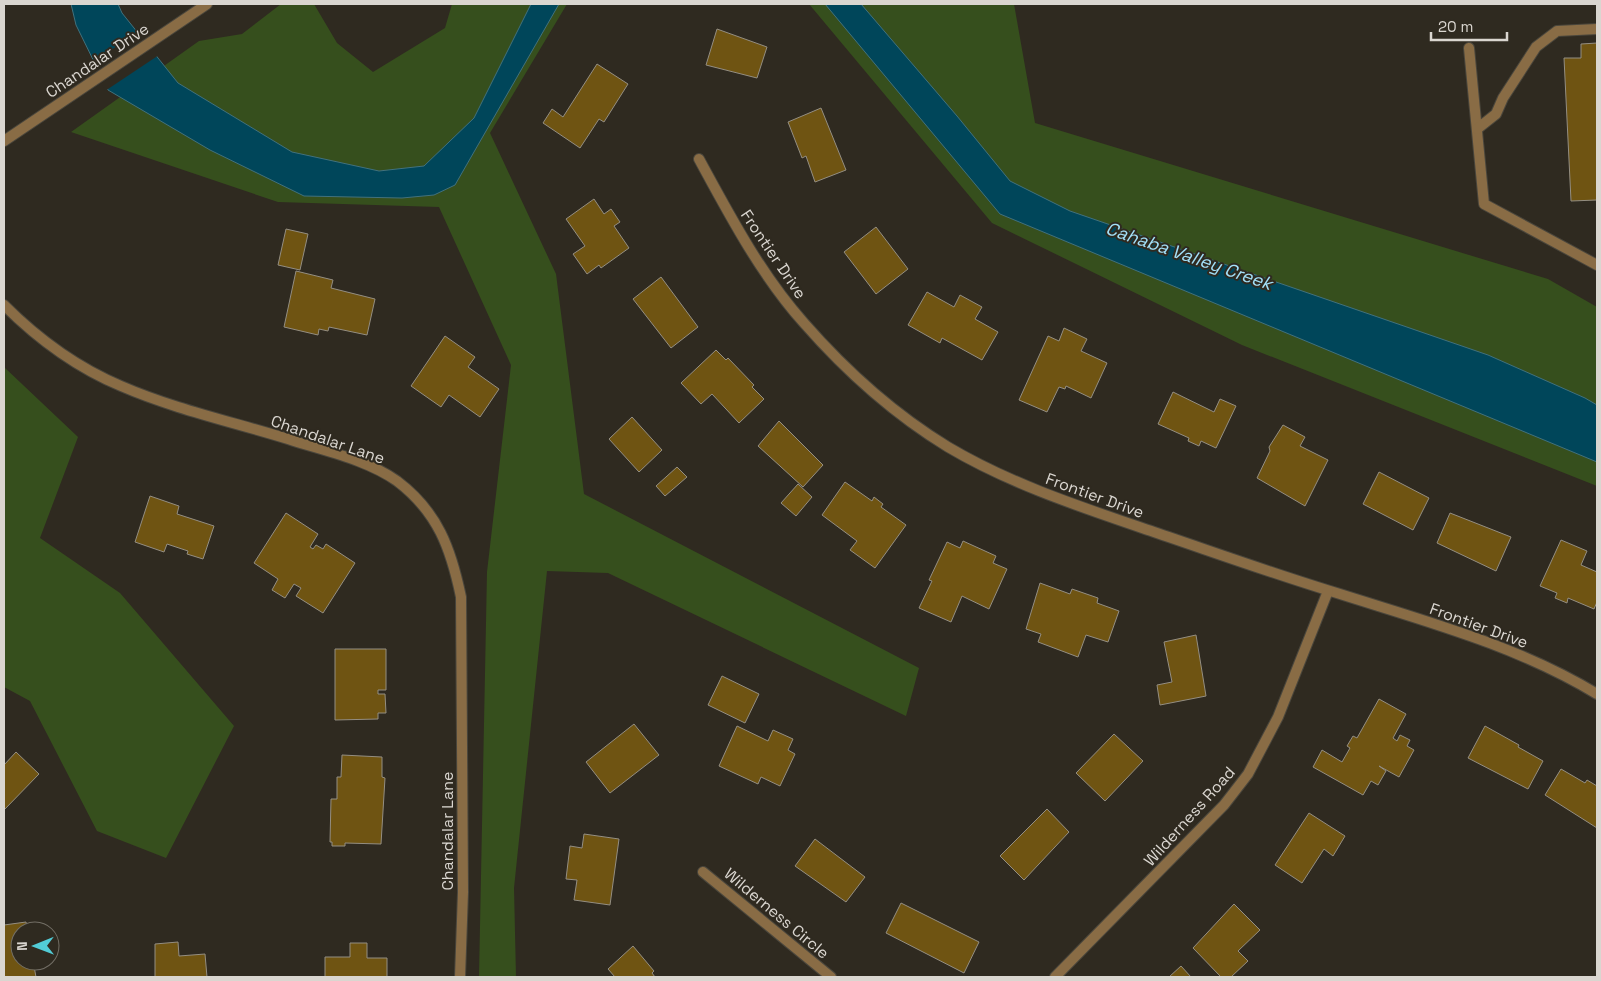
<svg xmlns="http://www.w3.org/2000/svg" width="1601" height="981" viewBox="0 0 1601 981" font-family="'Space Grotesk',sans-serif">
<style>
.green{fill:#364f1d}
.water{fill:#00465a;stroke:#41717d}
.pier{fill:#2f2a20}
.building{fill:#6f5412;stroke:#948e82}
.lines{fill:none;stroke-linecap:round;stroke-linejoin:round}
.lane-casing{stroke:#4a463c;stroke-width:12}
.street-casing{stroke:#4a463c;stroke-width:12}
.lane{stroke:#896c45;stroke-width:10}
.street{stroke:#896c45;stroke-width:10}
.labels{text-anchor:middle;stroke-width:4;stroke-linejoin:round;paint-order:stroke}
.street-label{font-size:16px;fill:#dad6d0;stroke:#2f2a20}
.water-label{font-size:18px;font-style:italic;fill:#a3e0f8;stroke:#2f2a20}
</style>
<rect width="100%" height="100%" fill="#2f2a20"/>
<g class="green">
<polygon points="281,4 314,4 337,43 373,72 445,28 452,4 567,4 490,133 556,274 584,494 919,668 906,716 608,573 547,571 514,888 516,977 479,977 487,572 511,365 439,207 278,202 71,132 199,41 242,34"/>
<polygon points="809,4 1014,4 1035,123 1548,279 1597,307 1597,486 1242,345 992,223"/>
<polygon points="4,367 78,437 40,538 120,593 234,726 166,858 97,831 30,701 4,687"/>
</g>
<g class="water">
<polygon points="71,4 118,4 122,13 178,83 292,152 379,171 424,166 474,118 531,4 559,4 455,185 434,195 402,198 304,196 210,150 108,90 76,25"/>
<polygon points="825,4 861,4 957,116 1010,181 1070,211 1488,355 1585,398 1597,405 1597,462 1000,214"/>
</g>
<polygon class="pier" points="139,31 159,55 105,91 92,63"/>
<g class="building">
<polygon points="717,29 767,47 757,78 706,65"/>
<polygon points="1597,43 1597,200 1571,201 1564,58 1581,58 1581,44"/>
<polygon points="597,64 628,84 604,122 599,119 580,148 543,123 552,109 563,117"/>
<polygon points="821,108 846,170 815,182 806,156 802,158 788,122"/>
<polygon points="594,199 604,214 611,209 620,222 614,226 629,248 601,268 599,265 587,274 573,254 585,246 566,219"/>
<polygon points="876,227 908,269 876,294 844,252"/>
<polygon points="286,229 308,234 300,270 278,265"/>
<polygon points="296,271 333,280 331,288 375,299 367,335 329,327 328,331 319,329 318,335 284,327"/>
<polygon points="661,277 698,327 671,348 633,299"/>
<polygon points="927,292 954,307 960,295 982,307 975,319 998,332 982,360 942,338 940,343 908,325"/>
<polygon points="1064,328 1087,339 1081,351 1107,363 1091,398 1066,386 1065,389 1059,387 1047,412 1019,400 1048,336 1059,341"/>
<polygon points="445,336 475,357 468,367 499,389 480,417 449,395 441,407 411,386"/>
<polygon points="716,350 726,360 728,358 754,385 752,387 764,399 739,423 712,394 701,404 681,383"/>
<polygon points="1173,392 1214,412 1220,399 1236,406 1216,448 1201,441 1199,446 1188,441 1189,438 1158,424"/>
<polygon points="632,417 662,450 639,472 609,439"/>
<polygon points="779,421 823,465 803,487 758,446"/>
<polygon points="1283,425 1305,437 1300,446 1328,460 1305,506 1257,478 1270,451 1269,447"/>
<polygon points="677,467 687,477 665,496 656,486"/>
<polygon points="1379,472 1429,498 1413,530 1363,504"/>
<polygon points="845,482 872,501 874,497 883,504 881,507 906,525 875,568 850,550 857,541 822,515"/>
<polygon points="798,484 812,497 796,516 781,503"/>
<polygon points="150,496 179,506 177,514 214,526 203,559 187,554 188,551 167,544 164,552 135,542"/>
<polygon points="286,513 318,534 310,547 313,549 316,545 323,549 326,544 355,563 323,613 296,596 301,588 294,584 285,598 272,590 278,579 254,563"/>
<polygon points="1450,513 1511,537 1496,571 1437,543"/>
<polygon points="1561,540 1587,551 1581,565 1597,572 1597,602 1594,609 1568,598 1567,603 1555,598 1557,593 1540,586"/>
<polygon points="963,541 996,556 993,563 1007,569 989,609 962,596 951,622 919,608 932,581 929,580 947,542 960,548"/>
<polygon points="1040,583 1070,594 1072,589 1098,598 1097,603 1119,611 1108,642 1086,635 1078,657 1038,642 1041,634 1026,629"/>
<polygon points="1196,635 1206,696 1160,705 1157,685 1172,682 1164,642"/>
<polygon points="335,649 386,649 386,690 378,690 378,694 385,694 386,713 378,713 378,719 335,720"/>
<polygon points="722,676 759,694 745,723 708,705"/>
<polygon points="1379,699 1406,714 1393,738 1397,741 1400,735 1410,740 1407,746 1414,750 1399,777 1379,766 1386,771 1378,785 1371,781 1363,795 1313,767 1322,750 1342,762 1350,748 1347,746 1353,736 1357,738"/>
<polygon points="634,724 659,755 610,793 586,762"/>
<polygon points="737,726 768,741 773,730 793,739 788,750 795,754 780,786 761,777 758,784 719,766"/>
<polygon points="1485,726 1519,745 1518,747 1543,761 1528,789 1468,758"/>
<polygon points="1114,734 1143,761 1105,801 1076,773"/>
<polygon points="16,752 39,774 4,810 4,765"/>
<polygon points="342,755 382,757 382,777 385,778 381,844 345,843 345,846 332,846 332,842 330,842 331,799 337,799 337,777 341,777"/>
<polygon points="1561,769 1585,783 1587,780 1597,786 1597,828 1545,795"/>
<polygon points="1047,809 1069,832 1024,880 1000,856"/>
<polygon points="1309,813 1345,836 1333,856 1324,849 1302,883 1275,865"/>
<polygon points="584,834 619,839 610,905 574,900 577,880 566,879 570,846 582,848"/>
<polygon points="815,839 865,877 846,902 795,866"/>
<polygon points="901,903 979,942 964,973 886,933"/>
<polygon points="1234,904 1260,930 1238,951 1248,961 1231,977 1221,977 1193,948"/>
<polygon points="26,922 28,931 20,931 20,961 33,961 36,977 4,977 4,925"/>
<polygon points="178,942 179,956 205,954 207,977 155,977 155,944"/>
<polygon points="350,943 367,943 367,958 387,958 387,977 325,977 325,957 350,957"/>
<polygon points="633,946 654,971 652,973 655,977 615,977 608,969"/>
<polygon points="1181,966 1191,977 1169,977"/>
</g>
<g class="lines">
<g class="lane-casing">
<g id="lane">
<polyline points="1469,48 1484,204 1597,265"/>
<polyline points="1477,129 1496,114 1503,98 1536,47 1557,31 1597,29"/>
</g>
</g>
<g class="street-casing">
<g id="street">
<polyline points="4,141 207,4"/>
<path d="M699 159C730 216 761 275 804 323 846 371 894 414 948 447 1012 485 1084 508 1154 532 1216 553 1277 575 1340 594 1428 622 1518 646 1597 694"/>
<path d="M4 305C37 338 78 368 121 386 174 409 233 422 288 439 324 451 366 459 397 481 438 512 451 549 461 597L463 892 460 977"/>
<polyline points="703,872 831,977"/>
<polyline points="1055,977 1224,805 1248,774 1278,717 1328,591"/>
</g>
</g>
<use href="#lane" class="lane"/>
<use href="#street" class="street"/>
</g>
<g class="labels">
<g class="street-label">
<text transform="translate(97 60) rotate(-34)" y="6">Chandalar Drive</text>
<text transform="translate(774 254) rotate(56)" y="6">Frontier Drive</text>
<text transform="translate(328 439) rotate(19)" y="6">Chandalar Lane</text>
<text transform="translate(1095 495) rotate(20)" y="6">Frontier Drive</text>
<text transform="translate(1479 625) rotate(20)" y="6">Frontier Drive</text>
<text transform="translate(1189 816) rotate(-48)" y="6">Wilderness Road</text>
<text transform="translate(447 831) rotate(-90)" y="6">Chandalar Lane</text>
<text transform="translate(777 913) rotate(40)" y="6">Wilderness Circle</text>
</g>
<g class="water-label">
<text transform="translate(1189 256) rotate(19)" y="6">Cahaba Valley Creek</text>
</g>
</g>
<rect width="1601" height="981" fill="none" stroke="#dad6d0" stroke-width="10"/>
<g transform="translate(35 946) rotate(269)"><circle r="24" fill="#2f2a20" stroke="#736f66"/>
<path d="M0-4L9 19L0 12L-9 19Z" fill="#52ccd6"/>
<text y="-8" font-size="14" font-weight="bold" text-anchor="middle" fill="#dad6d0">N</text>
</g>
<path d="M1431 32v8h76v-8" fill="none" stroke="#dad6d0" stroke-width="2.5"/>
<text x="1438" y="32" font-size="15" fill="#dad6d0" stroke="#2f2a20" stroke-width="4" paint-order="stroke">20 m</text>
</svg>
